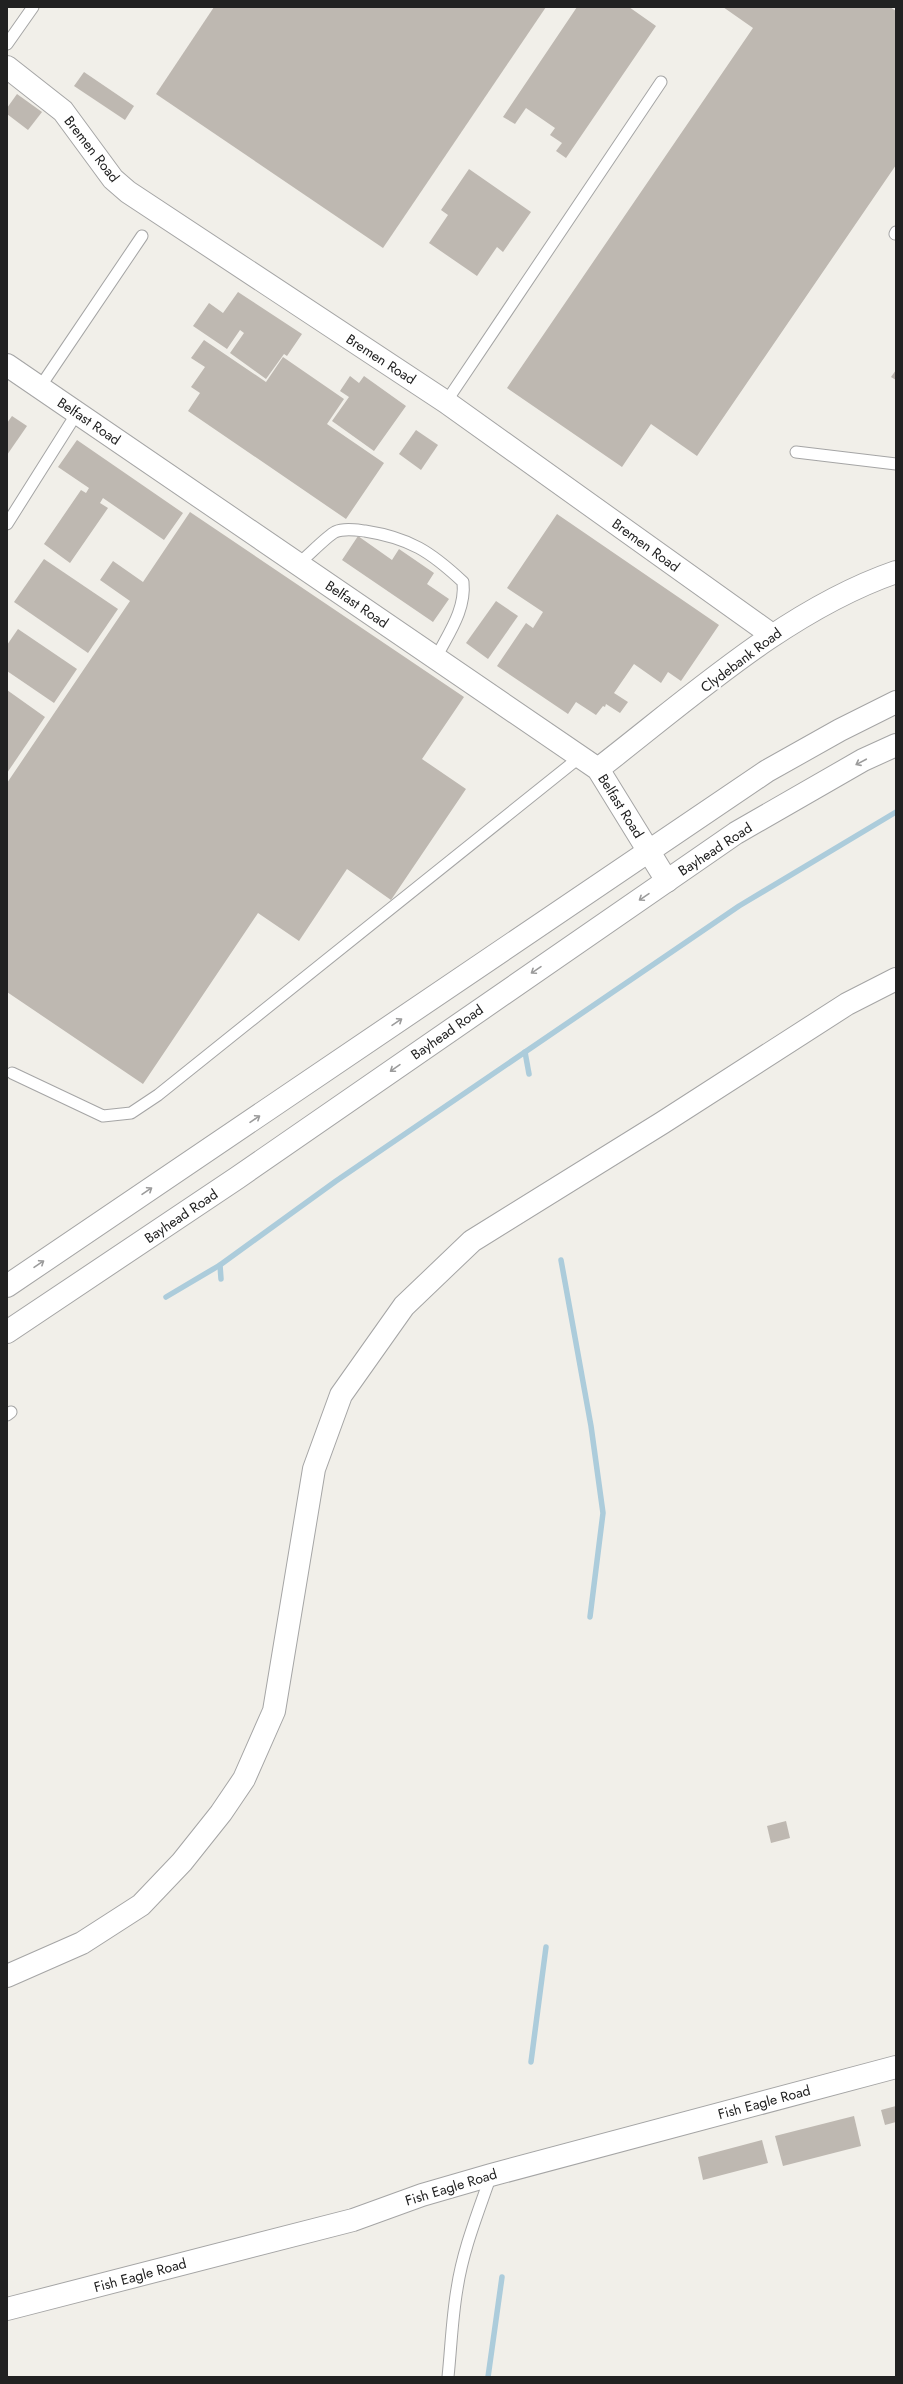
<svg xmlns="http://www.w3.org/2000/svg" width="903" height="2384" viewBox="0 0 903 2384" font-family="Jost,sans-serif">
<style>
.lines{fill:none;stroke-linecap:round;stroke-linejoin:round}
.stream{stroke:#acccdb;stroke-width:5.5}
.building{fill:#beb8b1}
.service-casing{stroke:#a5a5a5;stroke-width:13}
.minor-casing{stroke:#a5a5a5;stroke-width:24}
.service{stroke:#fff;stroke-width:11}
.minor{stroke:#fff;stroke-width:22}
.oneway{stroke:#9b9b9b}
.labels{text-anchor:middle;stroke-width:4;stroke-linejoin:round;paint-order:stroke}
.street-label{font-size:14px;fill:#212121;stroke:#fff}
</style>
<rect width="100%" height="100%" fill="#f1efe9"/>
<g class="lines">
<g class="stream">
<polyline points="525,1052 529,1074"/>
<polyline points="561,1260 591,1426 603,1513 590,1617"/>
<polyline points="220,1265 221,1279"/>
<polyline points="166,1297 220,1265 336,1181 739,906 896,812"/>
<polyline points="531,2062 546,1947"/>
<polyline points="488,2377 502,2277"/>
</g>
</g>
<g class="building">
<polygon points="214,7 546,7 383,248 156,94"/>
<polygon points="577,7 629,7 656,26 566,158 556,151 562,143 550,135 555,128 526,108 515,124 503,117"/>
<polygon points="723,7 890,7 896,11 896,165 697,456 651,424 622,467 507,388 753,28"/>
<polygon points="84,72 134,106 125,120 74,86"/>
<polygon points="17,94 42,112 28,130 7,114 7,108"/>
<polygon points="469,169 531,212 503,252 497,247 477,276 429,243 448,215 441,210"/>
<polygon points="238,292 302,334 287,356 284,354 266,379 230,353 244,333 240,330 227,349 193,326 209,303 223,313"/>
<polygon points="204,340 266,382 283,357 344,399 327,424 384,463 346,519 188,411 200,393 191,387 205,367 191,358"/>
<polygon points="896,370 896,380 891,377"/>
<polygon points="350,376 359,383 364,376 406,406 374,451 332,421 349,397 340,391"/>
<polygon points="12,416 27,426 7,455 7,423"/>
<polygon points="416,430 438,445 421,470 399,454"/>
<polygon points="77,440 183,513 164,540 103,498 100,503 108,508 70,563 44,544 81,490 86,493 89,488 58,467"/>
<polygon points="190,512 464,697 422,759 466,789 391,900 347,869 299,941 258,913 143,1084 7,992 7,783 130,601 100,580 113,561 143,582"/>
<polygon points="557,514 719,625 681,681 668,672 661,683 634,664 614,693 628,702 620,713 606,704 605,707 603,706 596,715 576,702 568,714 497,666 526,623 533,628 543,612 507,588"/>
<polygon points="358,536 392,560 399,549 434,573 427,584 449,599 433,622 342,560"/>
<polygon points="44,559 118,609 88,653 14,602"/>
<polygon points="496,601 518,616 488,659 466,643"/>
<polygon points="18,629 77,669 54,703 7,671 7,645"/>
<polygon points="7,690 45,717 7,773"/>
<polygon points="786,1821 790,1838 771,1843 767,1826"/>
<polygon points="896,2106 896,2122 885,2125 881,2110"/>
<polygon points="854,2116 861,2146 783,2166 775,2136"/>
<polygon points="762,2140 768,2163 703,2180 698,2157"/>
</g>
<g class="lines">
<g class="service-casing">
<g id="service">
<polyline points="7,44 33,7"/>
<polyline points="895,234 896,232"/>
<polyline points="40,387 142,236"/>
<polyline points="446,402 661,82"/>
<polyline points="796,452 896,464"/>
<polyline points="7,524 77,413"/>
<path d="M298 564C307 557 327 536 335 532 344 528 356 530 365 531 410 538 431 552 463 582 466 610 448 634 436 658"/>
<polyline points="12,1073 103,1116 131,1113 158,1095 580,757"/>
<polyline points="7,1415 11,1412"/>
<path d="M448 2377C451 2348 452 2318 457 2289 463 2249 478 2213 491 2175"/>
</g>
</g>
<g class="minor-casing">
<g id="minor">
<polyline points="7,67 63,111 113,179 128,192 446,402 772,635"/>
<polyline points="7,365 598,769 667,881"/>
<path d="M598 769C690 698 786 610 896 572"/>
<polyline points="7,1286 767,771 840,730 896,702"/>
<polyline points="7,1332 237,1178 736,833 863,760 896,745"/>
<polyline points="7,1976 82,1943 141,1905 182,1862 221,1813 244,1779 274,1711 314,1469 341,1395 404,1306 472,1241 662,1123 847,1004 896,979"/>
<polyline points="7,2309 353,2220 422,2195 491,2175 896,2067"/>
</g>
</g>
<use href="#service" class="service"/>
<use href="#minor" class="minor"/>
</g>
<defs><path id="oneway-shaft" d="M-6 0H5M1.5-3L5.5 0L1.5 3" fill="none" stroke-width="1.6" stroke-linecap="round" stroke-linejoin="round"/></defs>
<g class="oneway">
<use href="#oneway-shaft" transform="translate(861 762) rotate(152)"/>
<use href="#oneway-shaft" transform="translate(644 897) rotate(146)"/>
<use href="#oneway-shaft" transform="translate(536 970) rotate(146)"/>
<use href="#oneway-shaft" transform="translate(397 1022) rotate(-34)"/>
<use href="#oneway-shaft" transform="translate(395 1068) rotate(145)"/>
<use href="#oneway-shaft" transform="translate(255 1119) rotate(-34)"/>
<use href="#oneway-shaft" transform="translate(147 1191) rotate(-34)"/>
<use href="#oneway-shaft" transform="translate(39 1264) rotate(-34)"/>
</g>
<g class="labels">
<g class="street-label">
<text transform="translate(92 149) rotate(52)" y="5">Bremen Road</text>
<text transform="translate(381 359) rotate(33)" y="5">Bremen Road</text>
<text transform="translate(89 421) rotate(34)" y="5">Belfast Road</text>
<text transform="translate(646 545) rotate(36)" y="5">Bremen Road</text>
<text transform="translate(357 604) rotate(34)" y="5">Belfast Road</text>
<text transform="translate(741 660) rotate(-37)" y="5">Clydebank Road</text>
<text transform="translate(621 806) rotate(58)" y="5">Belfast Road</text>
<text transform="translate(715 849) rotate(-33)" y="5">Bayhead Road</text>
<text transform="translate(447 1032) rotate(-35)" y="5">Bayhead Road</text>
<text transform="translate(181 1216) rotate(-34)" y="5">Bayhead Road</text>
<text transform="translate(764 2102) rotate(-15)" y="5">Fish Eagle Road</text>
<text transform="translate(451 2187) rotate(-17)" y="5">Fish Eagle Road</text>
<text transform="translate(140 2275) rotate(-15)" y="5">Fish Eagle Road</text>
</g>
</g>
<rect width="903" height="2384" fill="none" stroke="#212121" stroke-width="16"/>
</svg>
